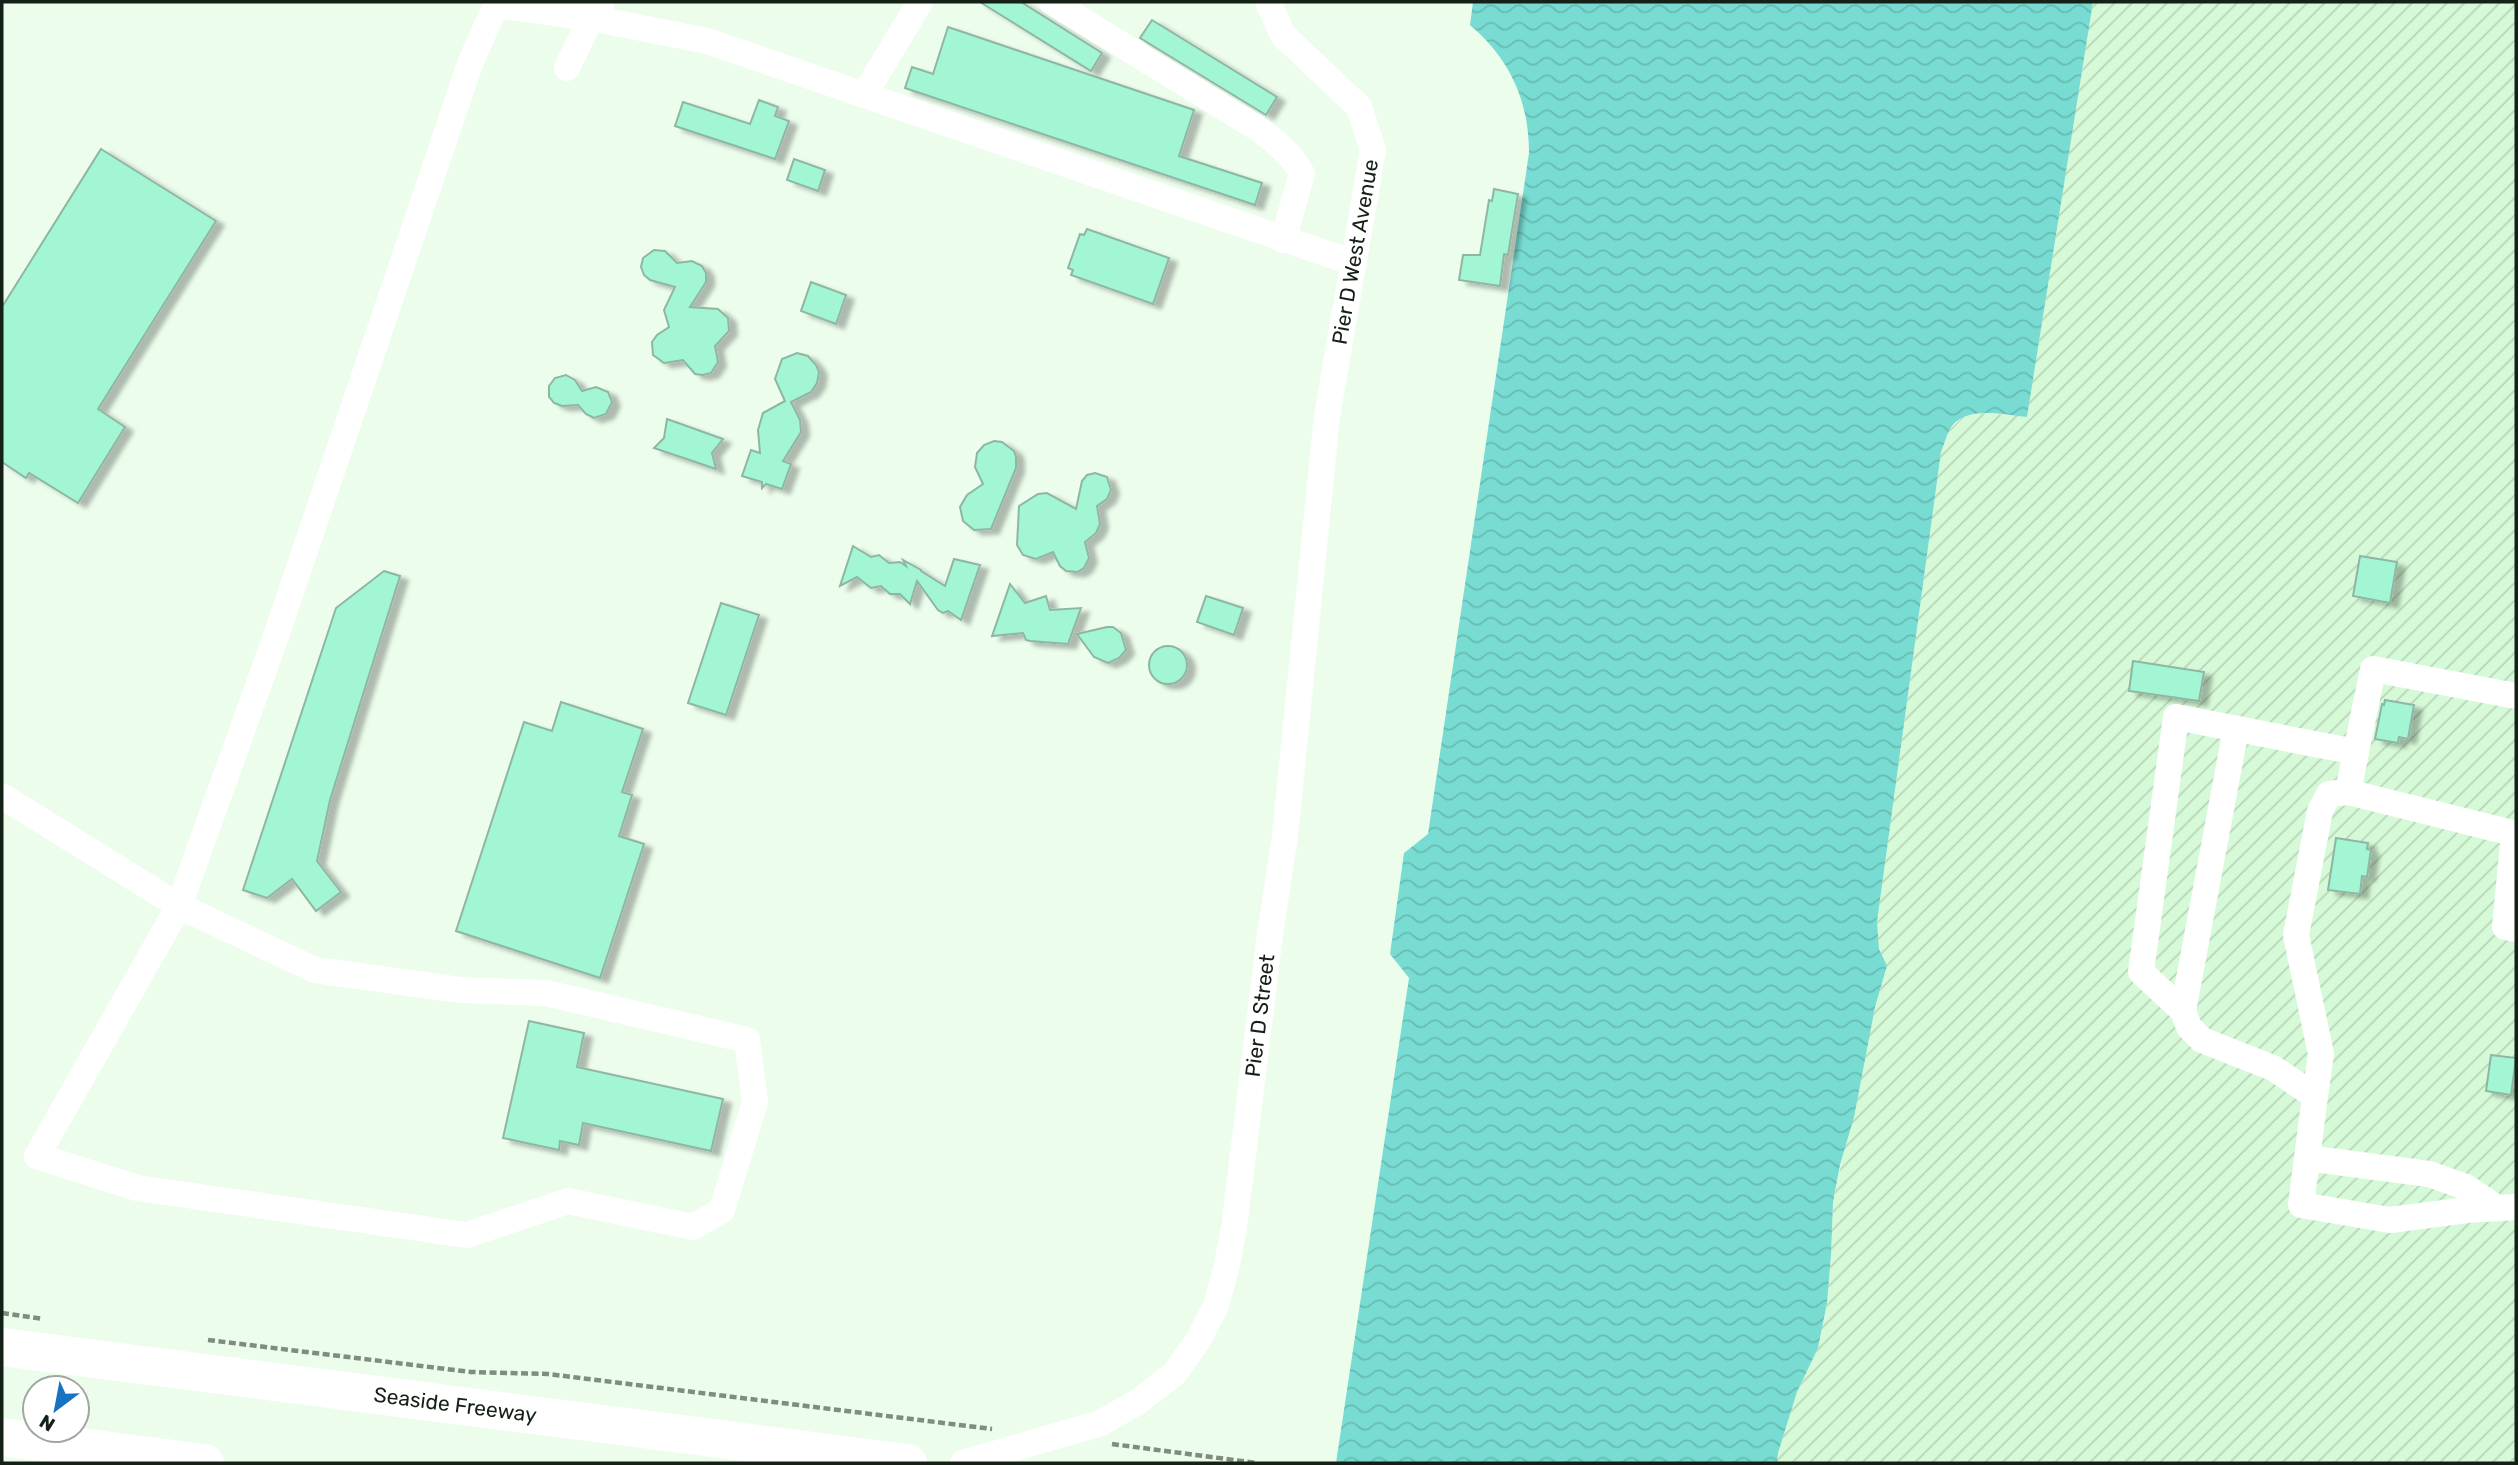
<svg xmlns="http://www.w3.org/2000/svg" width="2518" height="1465" viewBox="0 0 2518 1465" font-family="Rubik,sans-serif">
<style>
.industrial{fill:url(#industrial-furrows)}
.water{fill:url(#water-waves)}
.building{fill:#a2f6d3;stroke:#8fb6a5;stroke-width:2;filter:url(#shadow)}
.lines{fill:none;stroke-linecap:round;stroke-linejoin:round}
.path{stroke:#7f8d80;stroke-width:4.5;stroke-dasharray:7 3.5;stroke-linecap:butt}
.minor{stroke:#fff;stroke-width:26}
.highway{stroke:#fff;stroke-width:38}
.labels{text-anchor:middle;stroke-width:5;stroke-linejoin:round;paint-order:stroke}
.street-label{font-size:21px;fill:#152016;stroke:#fff}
</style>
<defs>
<pattern id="industrial-furrows" width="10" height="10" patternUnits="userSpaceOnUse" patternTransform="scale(1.75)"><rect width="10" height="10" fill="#d6fad7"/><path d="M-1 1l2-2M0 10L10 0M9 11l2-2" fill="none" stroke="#b7d6b8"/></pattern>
<pattern id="water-waves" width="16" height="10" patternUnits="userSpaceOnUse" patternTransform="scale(1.75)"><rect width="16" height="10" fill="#78dcd2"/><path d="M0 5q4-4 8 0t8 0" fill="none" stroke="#67bcb4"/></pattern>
<filter id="shadow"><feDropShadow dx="8" dy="4.5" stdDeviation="2" flood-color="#0004"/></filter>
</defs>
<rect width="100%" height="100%" fill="#ecfdec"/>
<polygon class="industrial" points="2093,2 2516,2 2516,1463 1777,1463 1778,1453 1797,1392 1818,1348 1827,1303 1831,1255 1833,1202 1875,1007 1887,967 1879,949 1877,922 1941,452 1950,429 1964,416 1981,413 2027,416"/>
<path class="water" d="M1473 2H2093L2027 417C2003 415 1963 404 1949 431 1946 437 1944 445 1941 452L1877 922 1879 949 1887 966 1875 1007 1854 1117 1840 1165 1833 1202 1831 1255 1827 1303 1818 1348 1797 1392 1778 1453 1777 1463H1336L1409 978 1390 954 1404 853 1428 834 1529 153C1529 101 1510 59 1470 25Z"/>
<g class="building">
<polygon points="980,2 1021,2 1102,53 1091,71"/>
<polygon points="1152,20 1277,97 1266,115 1140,38"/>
<polygon points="948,27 1194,110 1179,156 1262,183 1255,205 905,88 912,67 933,74"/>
<polygon points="759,100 778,107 775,116 789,121 775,159 675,126 683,102 750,124"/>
<polygon points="101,149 216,221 98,409 125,427 78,503 29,473 26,478 2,462 2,307"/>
<polygon points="794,159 825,170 818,191 787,180"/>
<polygon points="1494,189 1518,194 1508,255 1504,254 1500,286 1459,280 1463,255 1480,255 1489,200 1492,201"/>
<polygon points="1087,229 1169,258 1153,304 1071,275 1073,270 1068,268 1080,234 1084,235"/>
<polygon points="654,250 665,251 677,263 692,261 702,266 706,273 706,282 690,307 718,309 728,318 729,331 715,346 718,362 711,373 703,375 695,374 683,360 664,363 653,355 652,342 657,335 669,327 664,310 675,287 650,280 644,275 641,267 643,258"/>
<polygon points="811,282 846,295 836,324 801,311"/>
<polygon points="797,353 808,356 816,365 819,372 817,383 811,392 791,402 800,420 801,432 783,461 791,464 782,489 766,484 762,488 762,482 742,476 751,450 760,453 758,430 763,413 785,401 775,379 782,359"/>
<polygon points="566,375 575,380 582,391 596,387 608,392 612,402 606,414 594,418 586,414 578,405 562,406 554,403 549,397 549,386 555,378"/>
<polygon points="667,419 723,439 712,453 716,469 654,448 664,438"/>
<polygon points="994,441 1002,442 1014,451 1016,457 1016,468 991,529 974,530 963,521 960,507 967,495 983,484 975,467 977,453 984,445"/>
<polygon points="1095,473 1107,477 1111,490 1107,499 1097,506 1100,524 1096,533 1085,542 1089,558 1084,568 1077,572 1066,571 1060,566 1053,552 1036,559 1023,555 1017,545 1019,506 1038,494 1047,493 1076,509 1082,481 1087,475"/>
<polygon points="853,546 871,557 879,555 889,563 900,562 906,566 903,560 921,570 921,571 945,586 954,559 980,565 961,620 948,611 943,613 938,610 917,581 910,604 900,594 890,594 881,586 871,588 857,577 840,586"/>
<polygon points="2360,556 2397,562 2390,603 2353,596"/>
<polygon points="384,571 400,576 330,800 317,861 341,892 316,911 292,879 267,898 243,890 336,608"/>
<polygon points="1010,584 1025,603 1046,596 1050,610 1081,608 1068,644 1030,641 1026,640 1023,633 992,636"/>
<polygon points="1206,596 1243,608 1234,635 1197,622"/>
<polygon points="721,603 759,615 726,715 688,703"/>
<polygon points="1107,627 1113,627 1121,633 1126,650 1119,658 1108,663 1094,657 1077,634"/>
<circle cx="1168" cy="665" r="19"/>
<polygon points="2133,661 2204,672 2199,701 2129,691"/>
<polygon points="2385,700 2414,705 2408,739 2399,737 2398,743 2375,739 2382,704 2384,705"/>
<polygon points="561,702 643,729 622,792 632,795 619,836 644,844 600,978 456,931 524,722 552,731"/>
<polygon points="2336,838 2368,843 2367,849 2371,850 2367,877 2362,876 2360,894 2328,890"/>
<polygon points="529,1021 584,1033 577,1067 723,1099 711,1151 583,1123 579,1145 560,1141 559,1150 503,1138"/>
<polygon points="2491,1055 2516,1058 2511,1095 2486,1091"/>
</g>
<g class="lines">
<g class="path">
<polyline points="2,1313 43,1319"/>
<polyline points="208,1340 471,1372 548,1374 992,1429"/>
<polyline points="1112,1444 1257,1463"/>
</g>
<g class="minor">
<path d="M1052 2 1257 128C1275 141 1292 154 1302 174L1283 240"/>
<polyline points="567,68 591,18 601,6"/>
<polyline points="864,95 920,2"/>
<polyline points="2516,696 2373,669 2356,752 2176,717 2141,972 2183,1011 2189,1027 2202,1040 2273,1068 2315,1096 2301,1205 2390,1220 2467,1210 2516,1207"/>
<polyline points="2348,792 2516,834"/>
<polyline points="2,796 179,906 315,970 460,990 546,993 747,1040 755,1102 722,1210 693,1227 568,1201 467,1235 137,1188 37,1156 179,906 275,639 471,61 496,5 591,18 707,41 1354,263"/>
<polyline points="2514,834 2505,927 2516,929"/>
<polyline points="2183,1011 2236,729"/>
<polyline points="2315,1096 2321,1054 2296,935 2320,811 2329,794 2348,792 2356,752"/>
<polyline points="2307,1158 2429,1174 2466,1187 2497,1208"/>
<path id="s1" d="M963 1463 1101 1423 1139 1401 1174 1374 1197 1342 1215 1308 1226 1269 1234 1228 1270 934 1285 836 1327 416 1373 150 1359 107 1283 35 1268 2"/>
</g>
<g class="highway">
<path id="s2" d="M2 1347 908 1463"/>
<polyline points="2,1437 205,1463"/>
</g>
</g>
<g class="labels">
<g class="street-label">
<text dy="7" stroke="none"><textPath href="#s1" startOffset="1376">Pier D West Avenue</textPath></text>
<text dy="7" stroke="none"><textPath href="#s1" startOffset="606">Pier D Street</textPath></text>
<text dy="7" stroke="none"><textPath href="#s2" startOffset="457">Seaside Freeway</textPath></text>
</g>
</g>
<rect width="2518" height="1465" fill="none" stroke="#152016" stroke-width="7"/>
<g transform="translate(56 1409) rotate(212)"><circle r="33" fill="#ffffff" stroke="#a1a6a2" stroke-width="2"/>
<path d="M0-5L12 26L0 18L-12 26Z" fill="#1773c0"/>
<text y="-10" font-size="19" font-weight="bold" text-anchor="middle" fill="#152016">N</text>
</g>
</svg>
